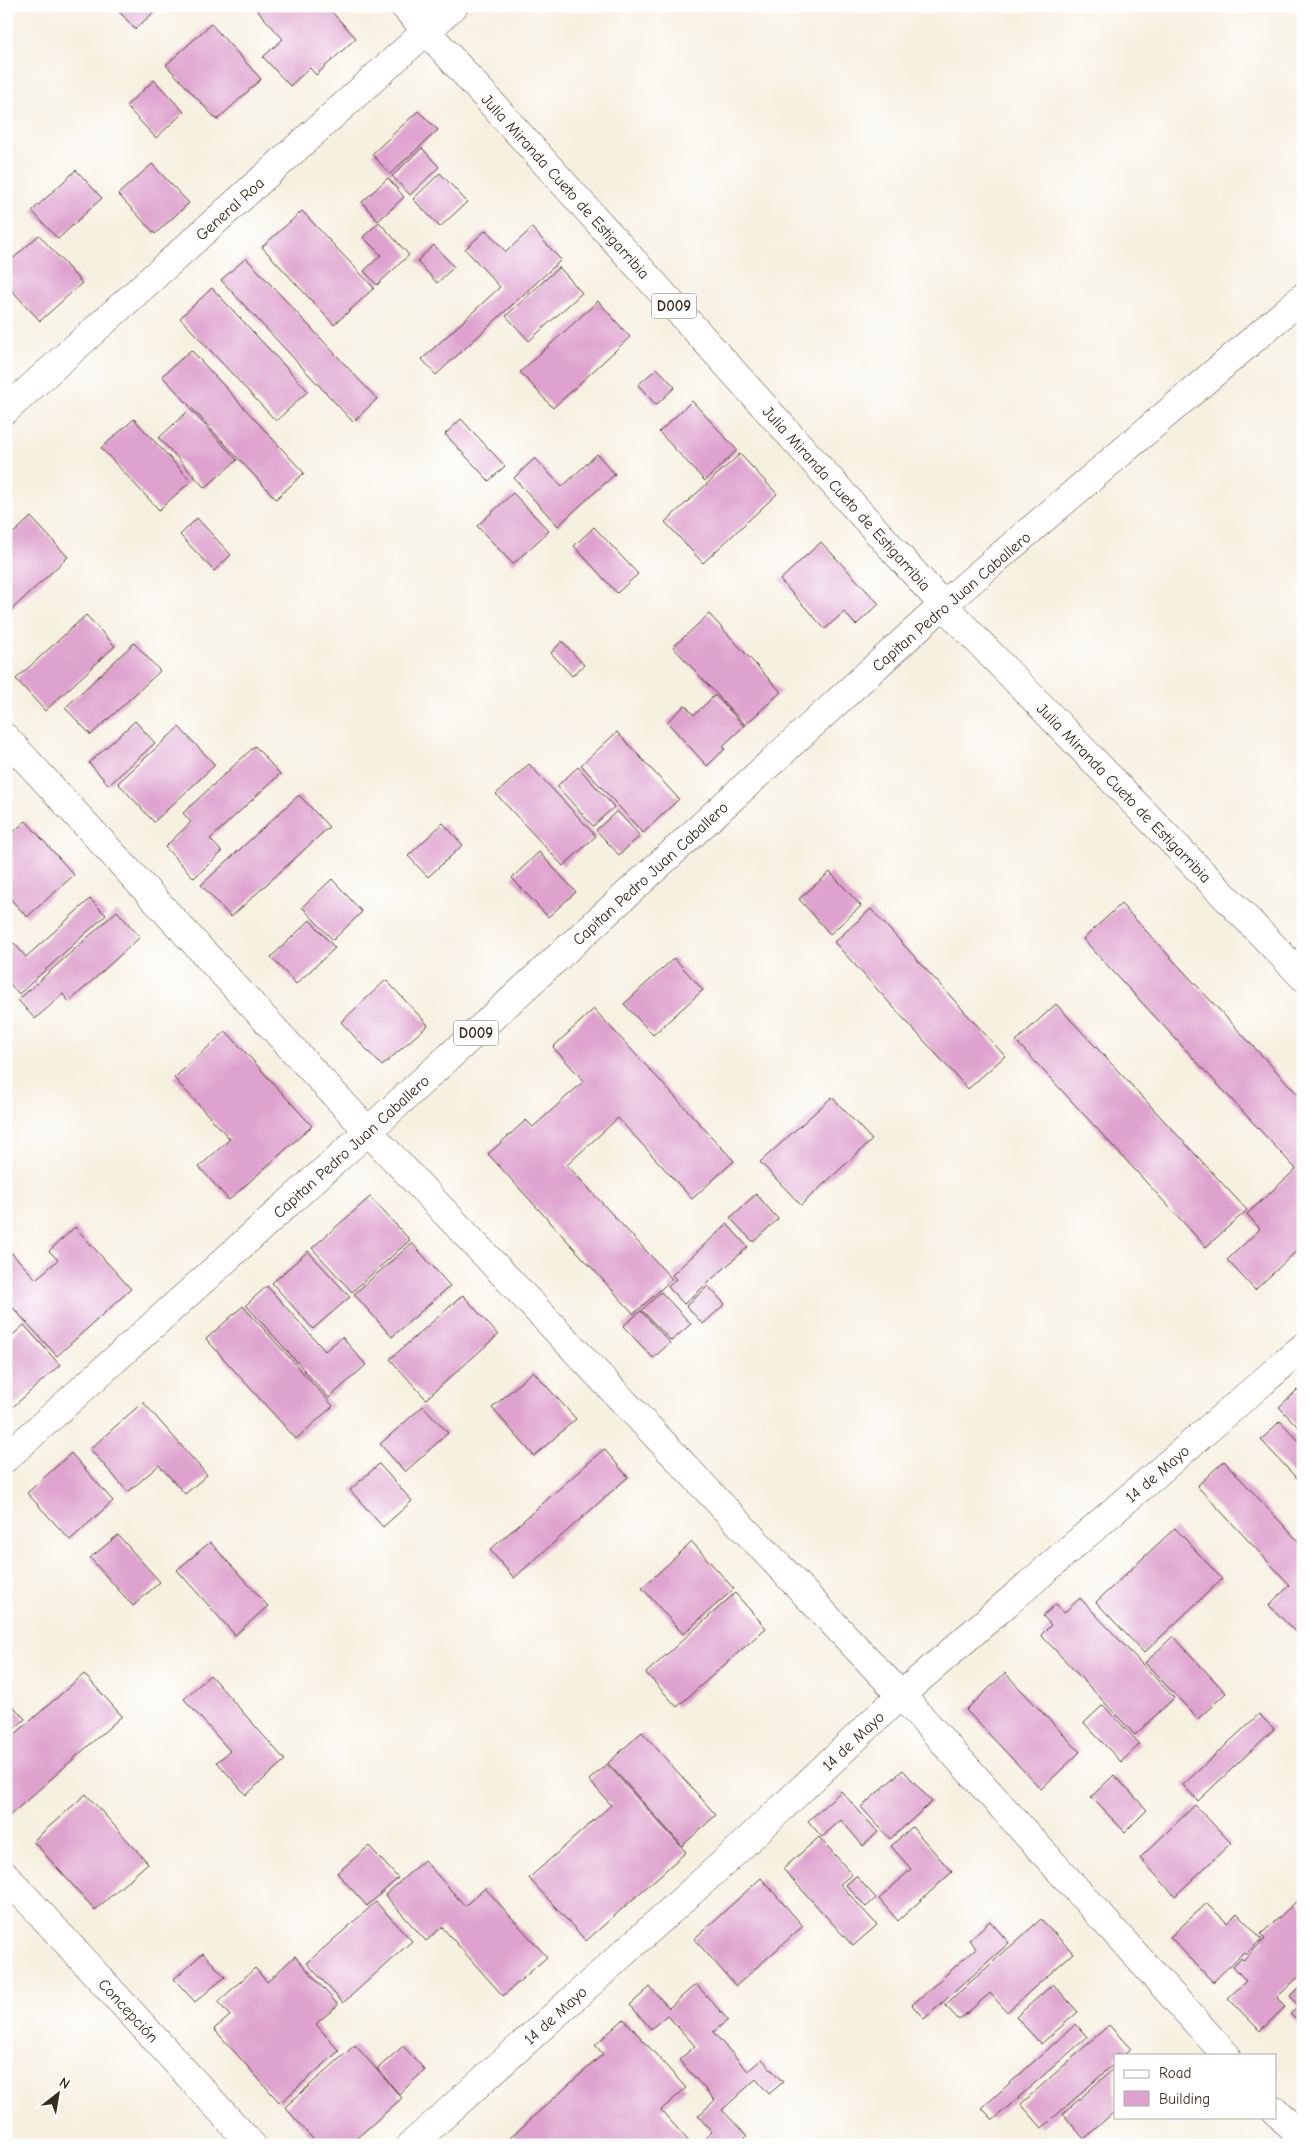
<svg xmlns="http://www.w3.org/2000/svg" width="1309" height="2151" viewBox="0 0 1309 2151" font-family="'Comic Neue',sans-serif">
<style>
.building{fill:#dea2ce}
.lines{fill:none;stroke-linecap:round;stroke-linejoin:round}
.minor-casing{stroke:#57483b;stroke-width:29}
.secondary-casing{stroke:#57483b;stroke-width:29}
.primary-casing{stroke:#57483b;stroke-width:29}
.minor{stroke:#fff;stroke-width:28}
.secondary{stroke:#fff;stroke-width:28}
.primary{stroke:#fff;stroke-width:28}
.labels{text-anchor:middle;stroke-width:5;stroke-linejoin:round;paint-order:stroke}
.shield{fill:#fff;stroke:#766a62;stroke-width:1}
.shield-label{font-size:15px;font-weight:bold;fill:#3b2a1e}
.street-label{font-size:16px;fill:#3b2a1e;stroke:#fff}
</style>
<rect width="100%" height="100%" fill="#fff"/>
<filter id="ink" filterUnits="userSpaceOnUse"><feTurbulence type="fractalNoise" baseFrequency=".02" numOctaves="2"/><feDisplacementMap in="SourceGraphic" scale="10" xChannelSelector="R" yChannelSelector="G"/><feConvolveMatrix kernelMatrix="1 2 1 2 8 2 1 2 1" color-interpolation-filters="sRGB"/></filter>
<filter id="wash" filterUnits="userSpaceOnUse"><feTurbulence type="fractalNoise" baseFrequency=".0096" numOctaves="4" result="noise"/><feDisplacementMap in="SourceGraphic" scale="20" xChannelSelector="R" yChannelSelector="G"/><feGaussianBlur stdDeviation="1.12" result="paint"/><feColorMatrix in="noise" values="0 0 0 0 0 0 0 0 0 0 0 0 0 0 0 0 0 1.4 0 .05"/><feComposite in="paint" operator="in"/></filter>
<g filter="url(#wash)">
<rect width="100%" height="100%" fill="#f6f0e0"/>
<g id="blocks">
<g class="building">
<polygon points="114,6 161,6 135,29"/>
<polygon points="258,6 326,6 356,38 316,75 310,68 290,86 263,57 283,39 255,8"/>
<polygon points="211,24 261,79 217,120 166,65"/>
<polygon points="154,80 184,112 156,138 126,106"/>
<polygon points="418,111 438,130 390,174 372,154"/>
<polygon points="422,148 439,167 410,195 392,176"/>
<polygon points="152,164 189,203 155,234 118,194"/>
<polygon points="76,170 102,198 58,239 32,211"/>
<polygon points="440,173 467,202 440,227 413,199"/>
<polygon points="388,178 404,197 378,221 362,202"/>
<polygon points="302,211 374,288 334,325 262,247"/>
<polygon points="379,222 409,255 377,285 364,271 381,255 363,237"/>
<polygon points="532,228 561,260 436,375 422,359 500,287 465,249 486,230 506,252"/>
<polygon points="39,235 82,283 40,321 6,284 6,265"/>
<polygon points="434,245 454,267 437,283 417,261"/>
<polygon points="246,258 377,399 353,422 221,280"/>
<polygon points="559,267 582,293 529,341 506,316"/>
<polygon points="212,288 308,391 276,421 180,318"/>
<polygon points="598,301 630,337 553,408 520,372"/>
<polygon points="191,350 304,473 276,499 162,376"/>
<polygon points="657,368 675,387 656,405 638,385"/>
<polygon points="692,401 737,450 705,481 659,432"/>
<polygon points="190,409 237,460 205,488 159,438"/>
<polygon points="134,419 191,481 159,510 101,448"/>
<polygon points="461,419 505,466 489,481 445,434"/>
<polygon points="597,454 615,474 558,526 514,478 535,458 562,487"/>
<polygon points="740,454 777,494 703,563 665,522"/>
<polygon points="513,493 549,531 513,564 477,526"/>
<polygon points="31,517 68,557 8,613 6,611 6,540"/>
<polygon points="197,518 231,555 214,571 180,535"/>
<polygon points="594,527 638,574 617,593 574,546"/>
<polygon points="821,542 879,604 856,625 844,612 825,629 780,580"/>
<polygon points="709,614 781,692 745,725 673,647"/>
<polygon points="86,615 115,646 45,711 16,679"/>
<polygon points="562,641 584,665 572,676 551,653"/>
<polygon points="134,643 160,671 91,735 65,708"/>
<polygon points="715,695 744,726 723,746 725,749 707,766 667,722 685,705 694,715"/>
<polygon points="135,721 155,743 109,785 89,763"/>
<polygon points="179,727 215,765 154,822 118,783"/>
<polygon points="617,732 679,799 643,833 581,765"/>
<polygon points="255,746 280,774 210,839 222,852 194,878 165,847 191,822 183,813"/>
<polygon points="529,764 596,836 563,866 496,794"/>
<polygon points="578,767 614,807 593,826 557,786"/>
<polygon points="299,795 329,827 231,917 201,885"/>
<polygon points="617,811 640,836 619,855 596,830"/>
<polygon points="26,821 74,875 27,917 6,894 6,838"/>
<polygon points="443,823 463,845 428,877 408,856"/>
<polygon points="539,852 576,892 548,917 512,878"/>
<polygon points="830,872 861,906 830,934 799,899"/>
<polygon points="332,879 362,912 333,940 302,907"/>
<polygon points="90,899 106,915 19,994 6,980 6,950 14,943 26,957"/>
<polygon points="1121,904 1303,1100 1303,1245 1255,1290 1227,1260 1260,1229 1247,1214 1296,1169 1083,939"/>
<polygon points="871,909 1005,1056 968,1089 834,942"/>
<polygon points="117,911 140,937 69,1002 63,994 35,1019 18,1000"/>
<polygon points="310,920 335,948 296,984 271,957"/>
<polygon points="674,958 703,990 653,1035 624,1004"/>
<polygon points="386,980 428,1025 382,1066 341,1022"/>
<polygon points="1056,1004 1247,1210 1206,1247 1016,1041"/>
<polygon points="594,1009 734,1161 692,1199 618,1118 567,1165 672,1279 634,1314 488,1154 526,1120 533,1127 584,1081 553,1047"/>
<polygon points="226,1031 312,1126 229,1200 199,1167 230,1139 174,1078"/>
<polygon points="832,1097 872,1140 801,1205 760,1162"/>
<polygon points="756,1194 778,1219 753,1242 730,1218"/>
<polygon points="370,1197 410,1240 352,1292 312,1248"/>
<polygon points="727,1224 748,1247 684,1304 668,1287 676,1279 672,1275"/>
<polygon points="75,1227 131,1289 57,1356 6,1300 6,1247 36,1279 58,1260 49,1251"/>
<polygon points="412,1243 450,1286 392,1337 354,1294"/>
<polygon points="308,1251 350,1297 313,1329 272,1283"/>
<polygon points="267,1286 325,1351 342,1337 366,1365 329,1398 246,1305"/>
<polygon points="708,1286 725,1304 703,1324 686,1306"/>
<polygon points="661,1292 691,1324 671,1341 642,1310"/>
<polygon points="463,1295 498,1335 426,1399 390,1359"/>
<polygon points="243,1306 333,1406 296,1439 206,1339"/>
<polygon points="641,1311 670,1343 653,1358 623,1326"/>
<polygon points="24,1325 60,1365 6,1413 6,1341"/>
<polygon points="533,1371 576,1419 534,1456 492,1408"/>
<polygon points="1297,1390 1303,1395 1303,1426 1300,1429 1279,1407"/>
<polygon points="143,1402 207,1475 185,1494 159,1465 128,1492 90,1449"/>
<polygon points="423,1406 448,1433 405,1472 380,1444"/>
<polygon points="1280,1421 1303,1445 1303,1485 1261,1440"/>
<polygon points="604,1449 628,1477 514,1578 490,1550"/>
<polygon points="71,1453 113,1501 70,1540 27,1493"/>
<polygon points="1224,1461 1298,1541 1303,1537 1303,1640 1269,1605 1290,1585 1197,1486"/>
<polygon points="379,1464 412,1501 383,1527 350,1490"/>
<polygon points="1175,1528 1222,1579 1144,1653 1096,1602"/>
<polygon points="118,1535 160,1582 133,1606 90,1558"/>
<polygon points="210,1542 268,1606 235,1635 177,1570"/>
<polygon points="692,1542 734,1589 683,1634 642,1588"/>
<polygon points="735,1593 766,1628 677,1707 646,1673"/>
<polygon points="1080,1598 1174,1698 1135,1735 1041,1635 1051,1625 1043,1616 1056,1604 1064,1613"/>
<polygon points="1173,1636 1226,1693 1198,1719 1145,1663"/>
<polygon points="1005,1673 1080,1752 1041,1789 966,1710"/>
<polygon points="84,1674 122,1716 8,1817 6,1815 6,1742"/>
<polygon points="210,1675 285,1760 246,1795 217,1762 230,1751 184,1699"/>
<polygon points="6,1698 25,1719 11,1732 6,1726"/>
<polygon points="1103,1705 1140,1744 1121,1762 1084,1723"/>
<polygon points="1259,1714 1274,1729 1198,1801 1183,1785"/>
<polygon points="642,1732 716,1815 682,1846 608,1763"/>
<polygon points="607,1764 686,1852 586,1941 529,1878 611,1805 589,1780"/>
<polygon points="903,1770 932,1802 890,1839 861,1807"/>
<polygon points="1114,1775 1147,1810 1125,1832 1091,1797"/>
<polygon points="841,1791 878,1832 863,1846 841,1820 822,1837 808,1821"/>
<polygon points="86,1794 148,1863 95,1910 33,1841"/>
<polygon points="1195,1805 1231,1843 1175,1896 1140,1858"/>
<polygon points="912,1827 952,1872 898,1921 879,1899 911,1869 891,1846"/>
<polygon points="819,1837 852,1874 840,1884 877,1925 853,1946 783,1869"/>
<polygon points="369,1846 398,1878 367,1906 337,1873"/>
<polygon points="424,1860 465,1906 485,1888 547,1957 503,1996 442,1927 426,1941 385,1895"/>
<polygon points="856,1876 876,1898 866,1907 846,1885"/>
<polygon points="761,1878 803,1926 736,1986 694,1939"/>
<polygon points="1298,1900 1303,1906 1303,1973 1277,1997 1286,2006 1260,2031 1228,1998 1246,1981 1233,1966 1241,1958 1243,1960 1265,1939 1261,1934"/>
<polygon points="376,1902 412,1941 343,2003 307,1963"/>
<polygon points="1207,1903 1227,1923 1237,1913 1262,1939 1246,1954 1244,1952 1213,1982 1170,1937"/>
<polygon points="1041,1919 1073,1953 1007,2012 990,1993 959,2020 945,2005"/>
<polygon points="990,1921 1009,1943 924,2019 912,2005 976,1948 969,1940"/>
<polygon points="203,1953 225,1977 195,2002 174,1979"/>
<polygon points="295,1956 338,2005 316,2024 339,2051 280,2103 214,2029 230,2016 218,2002 255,1968 267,1982"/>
<polygon points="696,1984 728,2020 713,2032 748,2071 762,2059 783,2082 769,2094 756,2079 722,2110 747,2136 737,2145 711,2145 705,2138 712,2132 698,2116 715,2100 679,2060 695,2046 667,2015 651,2029 630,2005 650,1987 669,2008"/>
<polygon points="1053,1984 1078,2012 1041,2044 1016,2017"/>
<polygon points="1303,1984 1303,2027 1290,2014 1299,2006 1290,1996"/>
<polygon points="624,2019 686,2088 661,2110 692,2145 502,2145 603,2054 595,2045"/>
<polygon points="1076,2024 1087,2037 993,2120 982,2108"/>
<polygon points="1109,2025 1131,2049 1124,2055 1115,2055 1115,2063 1042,2128 1021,2104"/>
<polygon points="355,2045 402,2098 349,2145 318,2145 285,2107"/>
<polygon points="403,2046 425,2070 399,2094 377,2069"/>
<polygon points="1115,2067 1115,2111 1084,2139 1063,2114"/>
</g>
</g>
</g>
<g filter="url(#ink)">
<use href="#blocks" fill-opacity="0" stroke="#57483b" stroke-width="1"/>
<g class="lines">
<g class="minor-casing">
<g id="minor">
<path id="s1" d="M6 410 454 6"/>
<polyline points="943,605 1303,297"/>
<polyline points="6,738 368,1131 901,1695 1226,2055"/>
<path id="s2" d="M6 1876 252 2145"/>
<polyline points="1275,2110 1303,2140"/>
<path id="s3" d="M411 2145 730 1857 901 1695 1303 1347"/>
</g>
</g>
<g class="secondary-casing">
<g id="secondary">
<path id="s4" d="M943 605 1303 977"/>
</g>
</g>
<g class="primary-casing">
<g id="primary">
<path id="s5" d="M6 1458 368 1131 943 605 404 6"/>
</g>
</g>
<use href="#minor" class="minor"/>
<use href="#secondary" class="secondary"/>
<use href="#primary" class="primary"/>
</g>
</g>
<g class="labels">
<g class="shield">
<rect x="651.5" y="293.5" width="45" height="25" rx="4"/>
<rect x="453.5" y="1020.5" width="45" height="25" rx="4"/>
</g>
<g class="shield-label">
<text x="674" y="311">D009</text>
<text x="476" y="1038">D009</text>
</g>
<g class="street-label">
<text transform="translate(566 186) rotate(48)" y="6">Julia Miranda Cueto de Estigarribia</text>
<text dy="6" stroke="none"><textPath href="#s1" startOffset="301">General Roa</textPath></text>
<text transform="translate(847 498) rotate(48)" y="6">Julia Miranda Cueto de Estigarribia</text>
<text transform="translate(951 601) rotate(-41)" y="6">Capitan Pedro Juan Caballero</text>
<text dy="6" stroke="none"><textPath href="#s4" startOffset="261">Julia Miranda Cueto de Estigarribia</textPath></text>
<text dy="6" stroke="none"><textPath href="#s5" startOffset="870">Capitan Pedro Juan Caballero</textPath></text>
<text dy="6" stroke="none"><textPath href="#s5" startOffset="465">Capitan Pedro Juan Caballero</textPath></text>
<text dy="6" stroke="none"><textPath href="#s3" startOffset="1004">14 de Mayo</textPath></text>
<text dy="6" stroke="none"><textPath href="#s3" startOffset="599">14 de Mayo</textPath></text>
<text dy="6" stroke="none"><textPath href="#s2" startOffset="182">Concepción</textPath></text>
<text dy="6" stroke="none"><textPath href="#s3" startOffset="194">14 de Mayo</textPath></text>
</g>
</g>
<rect width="1309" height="2151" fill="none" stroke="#fff" stroke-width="25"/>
<rect x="1114" y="2054" width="162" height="65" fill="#ffffff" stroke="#b1aaa5"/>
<rect x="1124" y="2070" width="25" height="8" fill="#ffffff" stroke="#b1aaa5"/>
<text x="1159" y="2078" font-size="15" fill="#3b2a1e">Road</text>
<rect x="1124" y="2091" width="25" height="15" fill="#dea2ce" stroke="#b1aaa5"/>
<text x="1159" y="2104" font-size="15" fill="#3b2a1e">Building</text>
<g transform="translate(58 2094) rotate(31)" stroke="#ffffff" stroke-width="4" paint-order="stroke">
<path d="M0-4L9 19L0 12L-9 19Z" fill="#3b2a1e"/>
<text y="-8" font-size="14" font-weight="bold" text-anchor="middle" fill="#3b2a1e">N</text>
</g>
</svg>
